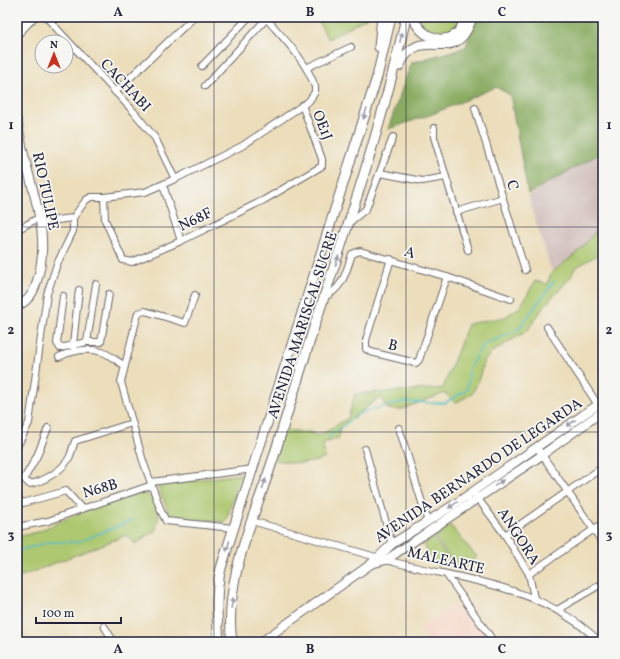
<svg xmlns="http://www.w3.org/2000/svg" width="620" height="659" viewBox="0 0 620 659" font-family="Vollkorn,serif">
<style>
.built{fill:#f5d3c1}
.industrial{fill:#d1c0bc}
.green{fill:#adc86f;stroke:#687555}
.forest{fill:#8aac62;stroke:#56674e}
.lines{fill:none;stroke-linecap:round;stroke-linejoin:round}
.stream{stroke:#50bdc8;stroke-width:1.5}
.street-casing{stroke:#696468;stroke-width:8}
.secondary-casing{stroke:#696468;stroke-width:10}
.primary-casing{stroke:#696468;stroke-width:11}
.street{stroke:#fff;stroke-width:6}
.secondary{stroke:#fff;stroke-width:8}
.primary{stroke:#fff;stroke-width:9}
.oneway{fill:#9c9ca7}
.grid{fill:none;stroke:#22223b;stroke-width:1;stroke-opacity:0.55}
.labels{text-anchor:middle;stroke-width:3.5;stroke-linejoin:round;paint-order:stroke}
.street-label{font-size:15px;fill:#22223b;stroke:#f6f6f2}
.neatline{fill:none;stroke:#22223b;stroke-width:1.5}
.grid-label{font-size:13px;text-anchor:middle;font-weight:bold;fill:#22223b}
</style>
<rect width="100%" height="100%" fill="#f6f6f2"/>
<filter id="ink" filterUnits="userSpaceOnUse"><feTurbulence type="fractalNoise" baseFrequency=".025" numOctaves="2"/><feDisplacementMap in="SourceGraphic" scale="8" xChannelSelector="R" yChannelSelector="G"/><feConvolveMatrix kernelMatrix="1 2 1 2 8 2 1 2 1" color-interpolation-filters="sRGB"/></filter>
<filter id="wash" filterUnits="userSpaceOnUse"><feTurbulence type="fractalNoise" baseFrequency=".012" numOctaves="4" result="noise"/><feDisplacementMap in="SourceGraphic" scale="16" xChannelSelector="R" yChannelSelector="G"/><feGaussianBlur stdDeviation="0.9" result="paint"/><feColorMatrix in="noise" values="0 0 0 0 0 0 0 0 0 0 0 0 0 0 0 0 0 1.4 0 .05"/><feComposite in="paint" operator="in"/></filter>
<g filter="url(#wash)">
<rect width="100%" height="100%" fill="#ecdebb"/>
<polygon class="built" points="460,601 491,642 428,642 419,628"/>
<polygon class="industrial" points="603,145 603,223 576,254 552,272 528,197"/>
<g class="green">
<polygon points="316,17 368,17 328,39"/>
<path d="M416 17H462C450 39 440 37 420 28Z"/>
<path d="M603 223 602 252 575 268 571 277 546 304 527 331 492 352 484 361 478 382 472 394 455 403 445 393 400 410 388 409 380 397 340 428 339 438 323 443 325 458C308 466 292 463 275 460L282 430 310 432 319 436 348 418 355 394 443 388 468 324 505 317 521 306 535 281 547 284 552 272 576 254Z"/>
<polygon points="241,474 226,522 170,517 159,489 159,485"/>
<polygon points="143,492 155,500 159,515 156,530 135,544 127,535 17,578 17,537 37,532 84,511"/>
<polygon points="450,525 477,557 459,571 435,537"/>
<polygon points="433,538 448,558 437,566 423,545"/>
</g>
<polygon class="forest" points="475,17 603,17 603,152 528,194 510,95 496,87 430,115 388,129 411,63 466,47"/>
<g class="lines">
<g class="stream">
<polyline points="328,437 360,413 401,402 445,403 467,390 470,366 483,345 519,329 554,281"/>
<polyline points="17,551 50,542 78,542 133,520"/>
</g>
</g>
</g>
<g filter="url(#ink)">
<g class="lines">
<g class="street-casing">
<g id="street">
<polyline points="46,17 134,112 155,138 175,179"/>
<polyline points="202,66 249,17"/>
<polyline points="306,68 351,47"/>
<polyline points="205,86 266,19"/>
<polyline points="115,92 194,17"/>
<polyline points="475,108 525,270"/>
<polyline points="17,170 26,163"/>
<polyline points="380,173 422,181 446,177 434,137 434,128"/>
<polyline points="446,177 468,250"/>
<polyline points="163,185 181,241"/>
<polyline points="104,197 105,220 123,260 132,262 181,241 264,200 322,166 322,159 302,105"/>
<polyline points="456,212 503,198"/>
<polyline points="41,222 73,218"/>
<polyline points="350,222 366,209 393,137"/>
<polyline points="17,230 40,217"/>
<polyline points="391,259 366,340 366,349 371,352 416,363 419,360 447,277"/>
<polyline points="195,295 185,323 145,311 138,313 121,382 143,461 161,511 166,521 233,528"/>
<polyline points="63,296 57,343 60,348 87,342 101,342 109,294"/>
<path d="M324 297C343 289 346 272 352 254L360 251 447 277 511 299"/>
<polyline points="547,327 598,405"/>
<polyline points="87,342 96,284"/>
<polyline points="74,347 73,344 79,290"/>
<path d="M59 357C71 351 88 347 102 352 109 354 116 361 124 365"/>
<path d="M48 428 37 456 24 479 29 484C43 482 64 470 70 456 72 451 73 446 75 441L132 423"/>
<polyline points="399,428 428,522"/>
<path d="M17 447 29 423 47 294 57 264 73 231V218L86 200 91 197H104L145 192 175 179 242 146 309 101 315 92V87C306 60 283 38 265 17"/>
<polyline points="365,449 392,544"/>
<polyline points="540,452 603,543"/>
<polyline points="151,482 254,469"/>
<polyline points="476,496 505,535 529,574 534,598"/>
<polyline points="17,498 23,503 66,491 82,509 152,485"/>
<path d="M252 521C296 534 341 547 386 560 463 581 539 583 600 642"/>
<polyline points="17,527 48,521 82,509"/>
<polyline points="505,535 603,467"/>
<polyline points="446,574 494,642"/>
<polyline points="529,574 603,523"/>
<polyline points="557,610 603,583"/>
<polyline points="104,626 114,642"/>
</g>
</g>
<g class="secondary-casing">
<g id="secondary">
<polyline points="17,23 23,17"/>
<polyline points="17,34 33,17"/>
<path d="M17 120C20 134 22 149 26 163 36 203 50 239 37 281 34 292 28 302 17 306"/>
<polyline points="371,564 386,560 542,455 603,411"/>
<polyline points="261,642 371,564 392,544 455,504 603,401"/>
</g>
</g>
<g class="primary-casing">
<g id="primary">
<path d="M413 17C423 44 459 49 465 17"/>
<polyline points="379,47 382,17"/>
<path d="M399 66C421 19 455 72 472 17"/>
<path d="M219 642C217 617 215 593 221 568L377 77 391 17"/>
<path d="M232 642C223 579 256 514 274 456 288 412 301 368 315 324 349 223 383 122 406 17"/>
</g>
</g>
<use href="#street" class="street"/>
<use href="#secondary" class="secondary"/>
<use href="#primary" class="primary"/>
</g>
<defs><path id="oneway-solid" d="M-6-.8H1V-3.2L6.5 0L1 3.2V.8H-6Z"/></defs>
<g class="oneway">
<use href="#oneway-solid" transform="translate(401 37) rotate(-77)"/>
<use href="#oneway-solid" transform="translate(365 114) rotate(108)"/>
<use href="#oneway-solid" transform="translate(337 261) rotate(-71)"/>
<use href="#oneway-solid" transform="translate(571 423) rotate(145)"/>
<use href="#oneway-solid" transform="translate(499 483) rotate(-35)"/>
<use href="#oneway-solid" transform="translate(264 484) rotate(-71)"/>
<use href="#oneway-solid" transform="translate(453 505) rotate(146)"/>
<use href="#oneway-solid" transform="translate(228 546) rotate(107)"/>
<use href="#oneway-solid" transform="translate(232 603) rotate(-82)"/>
</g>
</g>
<path class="grid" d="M214 17V642M406 17V642M17 227H603M17 432H603"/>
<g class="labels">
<g class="street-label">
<text transform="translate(126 85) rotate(47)" y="5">CACHABI</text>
<text transform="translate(323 125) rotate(69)" y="5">OE1J</text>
<text transform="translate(513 185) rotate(73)" y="5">C</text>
<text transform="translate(46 191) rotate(78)" y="5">RIO TULIPE</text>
<text transform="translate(195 219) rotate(-26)" y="5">N68F</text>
<text transform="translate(410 252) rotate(17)" y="5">A</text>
<text transform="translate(302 325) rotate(-72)" y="5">AVENIDA MARISCAL SUCRE</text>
<text transform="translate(393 345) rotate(15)" y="5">B</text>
<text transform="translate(478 470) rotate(-34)" y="5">AVENIDA BERNARDO DE LEGARDA</text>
<text transform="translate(100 488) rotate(-16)" y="5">N68B</text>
<text transform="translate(519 536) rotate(57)" y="5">ANGORA</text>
<text transform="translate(446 560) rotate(13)" y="5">MALEARTE</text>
</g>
</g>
<rect width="620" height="659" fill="none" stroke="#f6f6f2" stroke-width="44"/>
<g transform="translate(54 54)"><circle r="19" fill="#f6f6f2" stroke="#a1a1a9"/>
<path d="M0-3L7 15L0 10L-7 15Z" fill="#c8321e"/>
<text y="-6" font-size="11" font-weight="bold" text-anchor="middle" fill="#22223b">N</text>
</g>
<path d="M36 617v6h85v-6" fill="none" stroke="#22223b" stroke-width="2"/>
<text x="42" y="617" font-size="12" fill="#22223b" stroke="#f6f6f2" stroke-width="3" paint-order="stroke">100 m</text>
<rect x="22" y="22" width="576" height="615" class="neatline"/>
<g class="grid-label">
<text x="118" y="16">A</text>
<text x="310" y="16">B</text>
<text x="502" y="16">C</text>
<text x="11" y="129">1</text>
<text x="609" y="129">1</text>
<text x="11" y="334">2</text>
<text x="609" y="334">2</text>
<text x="11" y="539">3</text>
<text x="609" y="539">3</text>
<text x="118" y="653">A</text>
<text x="310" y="653">B</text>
<text x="502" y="653">C</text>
</g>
</svg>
